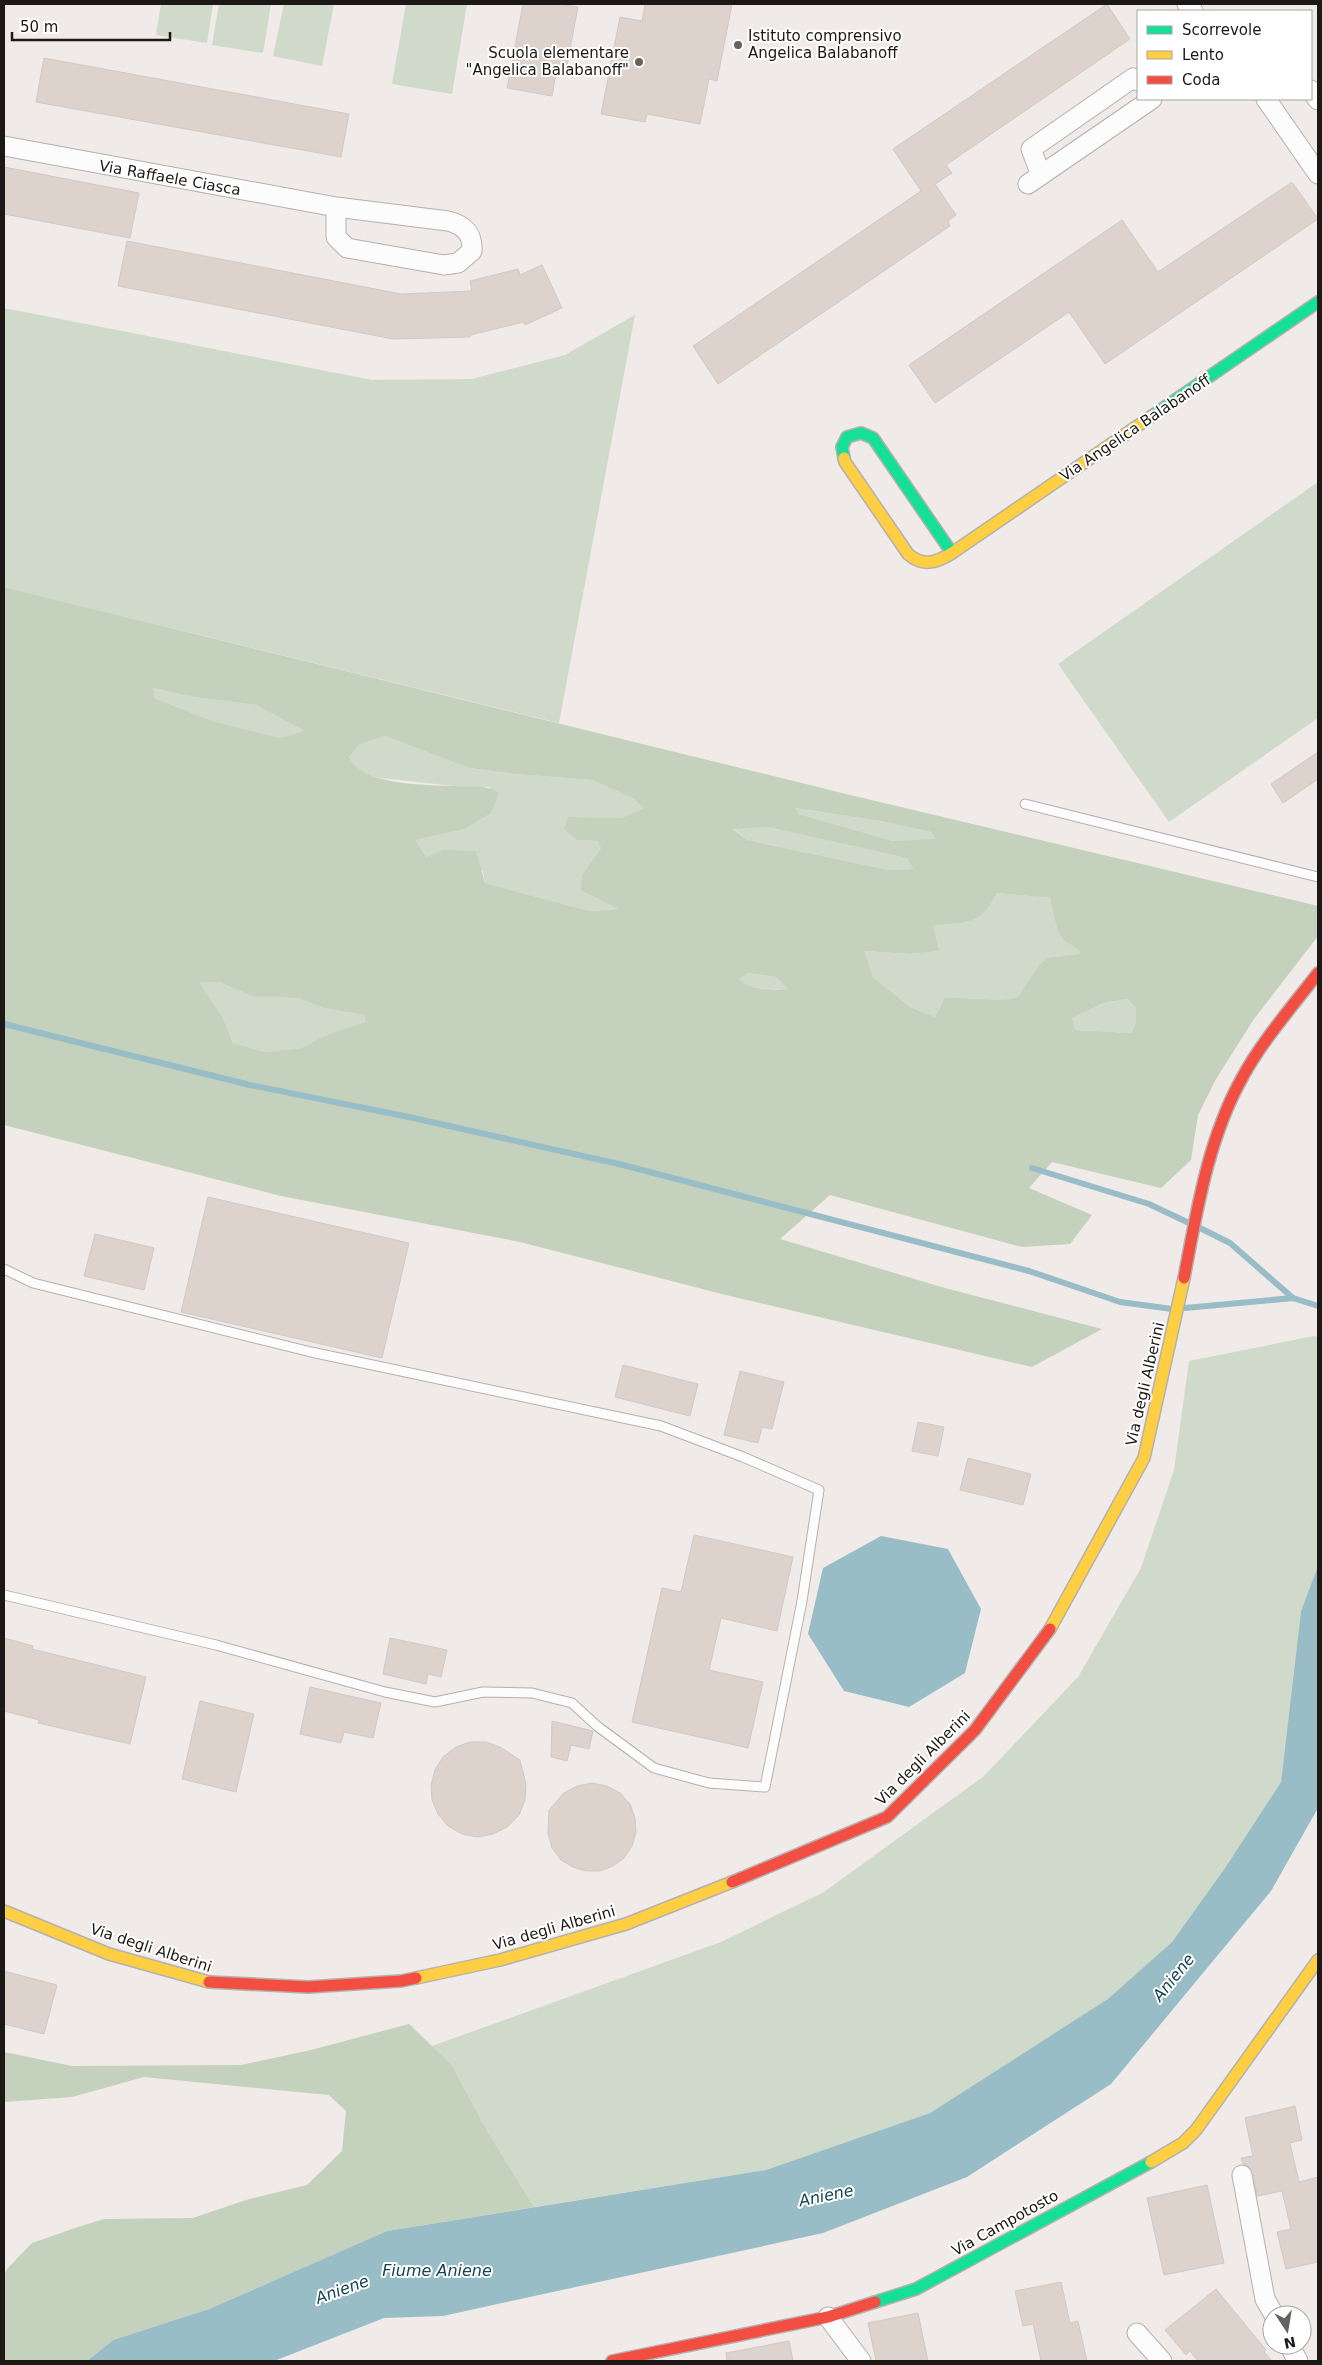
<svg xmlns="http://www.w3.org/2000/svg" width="1322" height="2365" viewBox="0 0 1322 2365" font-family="'DejaVu Sans',sans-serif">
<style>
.green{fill:#cfdaca}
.forest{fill:#c3d1bd;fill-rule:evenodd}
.water{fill:#99bdc6}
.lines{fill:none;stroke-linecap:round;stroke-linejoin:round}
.stream{stroke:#99bdc6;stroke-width:6}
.building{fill:#ddd2cc;stroke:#cecac8}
.lane-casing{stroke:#b5b0af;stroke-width:11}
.street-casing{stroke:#b5b0af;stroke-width:21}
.fast-casing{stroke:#b5b0af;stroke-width:14}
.slow-casing{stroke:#b5b0af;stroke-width:14}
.jam-casing{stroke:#b5b0af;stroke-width:14}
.lane{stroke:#fdfcfc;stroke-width:9}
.street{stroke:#fdfcfc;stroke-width:19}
.fast{stroke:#16e098;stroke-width:11}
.slow{stroke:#ffcf43;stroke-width:11}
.jam{stroke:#f24e42;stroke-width:11}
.poi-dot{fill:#666260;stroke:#fff;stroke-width:2}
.labels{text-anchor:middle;stroke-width:4;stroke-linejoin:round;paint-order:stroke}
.poi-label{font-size:15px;fill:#1c1816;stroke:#fff;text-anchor:start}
.street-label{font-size:15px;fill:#1c1816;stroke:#fff}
.water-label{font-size:16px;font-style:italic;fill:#12444f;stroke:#fff}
</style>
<rect width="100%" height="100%" fill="#f0eae8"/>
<g class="green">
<polygon points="161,4 213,4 207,43 156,35"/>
<polygon points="219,4 271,4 263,53 212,45"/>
<polygon points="284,4 334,4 322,66 273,56"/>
<polygon points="406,4 467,4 452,94 392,84"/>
<polygon points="4,308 372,380 472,379 565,355 635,315 559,723 4,587"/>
<polygon points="1318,482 1318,718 1169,822 1058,664"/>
<polygon points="154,687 194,697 256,705 306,731 280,738 213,721 154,698"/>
<polygon points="385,736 469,768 515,774 592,780 634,799 645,808 622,818 568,817 577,840 597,841 601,848 582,875 580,890 620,909 590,911 485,883 483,871 443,850 426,857 414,840 465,829 490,814 490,787 454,786 372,777 353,766 349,757 360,744"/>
<polygon points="794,808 880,821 931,832 935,840 893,841 799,814"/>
<polygon points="767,827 907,858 915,869 889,870 747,840 733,828"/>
<path d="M997 893 1050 898C1052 910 1057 933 1066 941 1071 946 1077 947 1082 954L1026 987 1018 997 1001 1000 945 997 935 1017 910 1007 873 977 863 951 910 954 938 951 933 926C963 923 983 924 997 893Z"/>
<path d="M749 973 776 977 790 989C773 989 750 990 737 979Z"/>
<polygon points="198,981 219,982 254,997 298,998 323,1008 366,1015 365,1022 328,1034 301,1048 265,1052 233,1043 223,1018"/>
<polygon points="1127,999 1136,1008 1136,1023 1131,1033 1075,1030 1071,1018 1105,1003"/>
<polygon points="1314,1336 1318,1337 1318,1566 1301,1611 1281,1782 1225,1868 1172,1942 1109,1999 930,2113 766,2170 534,2207 489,2134 451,2064 432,2046 721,1942 824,1892 984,1776 1078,1677 1141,1568 1174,1470 1189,1361"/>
</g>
<g class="forest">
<path d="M4 587 846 794 1318 906V936L1254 1019 1216 1079 1198 1115 1191 1160 1161 1188 1052 1162 1029 1188 1092 1215 1070 1244 1022 1247 830 1195 780 1239 945 1288 1102 1329 1032 1367 726 1295 520 1242 281 1196 4 1125ZM154 688 194 697 256 705 305 731 280 738 213 721 154 698ZM385 736 469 768 515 774 592 780 634 799 644 808 622 818 568 817 564 829 577 840 597 841 601 848 582 875 580 890 619 909 590 911 485 883 476 851 443 850 426 857 415 840 465 829 490 814 499 793C486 784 471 787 455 786 428 785 361 786 349 757L360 744ZM795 808 880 821 931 832 935 839 893 841 799 814ZM767 827 907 858 914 869 889 870 747 840 733 829ZM997 893 1050 898C1052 910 1057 933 1065 941 1071 946 1078 947 1081 954L1048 958 1040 964 1018 997 1001 1000 945 997 935 1017 910 1007 873 977 864 951 910 954 939 951 933 926C966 922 981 926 997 893ZM749 973 776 977 789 989C774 990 750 990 738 979ZM199 982H219L254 997 298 998 323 1008 365 1015V1022L328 1034 301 1048 265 1052 233 1043 223 1018ZM1127 999 1136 1008V1023L1131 1033 1075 1030 1072 1018 1104 1003Z"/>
<polygon points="409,2024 451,2064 489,2134 534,2207 387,2231 209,2309 113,2340 87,2361 4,2361 4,2275 7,2269 32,2243 78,2227 104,2219 193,2218 246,2200 307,2185 342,2151 346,2111 329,2095 144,2077 72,2097 4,2102 4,2052 72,2066 241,2065 311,2050"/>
</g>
<g class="water">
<polygon points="881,1536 948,1549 981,1609 965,1673 909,1707 844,1691 808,1634 823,1568"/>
<polygon points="1318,1566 1318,1808 1271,1891 1111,2084 967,2177 823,2233 443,2316 384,2318 274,2361 87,2361 113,2340 209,2309 387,2231 766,2170 930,2113 1108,1999 1172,1942 1225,1868 1281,1782 1301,1611"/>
</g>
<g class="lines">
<g class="stream">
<polyline points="4,1024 250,1085 409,1117 623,1165 1029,1271 1120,1302 1172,1309"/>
<polyline points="1032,1168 1149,1204 1189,1223"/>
<polyline points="1200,1228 1230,1243 1293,1298"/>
<polyline points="1185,1308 1293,1298 1318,1306"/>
</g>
</g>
<g class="building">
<polygon points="523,4 559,4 578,7 565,75 556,73 552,96 507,88"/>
<polygon points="645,4 732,4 717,81 709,79 700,124 647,114 645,122 601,114 620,17 642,21"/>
<polygon points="1107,4 1130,39 946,165 952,173 935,184 956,215 948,221 950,226 718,384 693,346 921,191 893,149"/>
<polygon points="44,58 349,114 341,157 36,102"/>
<polygon points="4,167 139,193 130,238 4,214"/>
<polygon points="1292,182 1318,219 1105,364 1069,312 935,403 909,365 1122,220 1158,272"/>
<polygon points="127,241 401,294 472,291 470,281 518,269 520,275 542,265 562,308 525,325 524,322 470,335 470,337 393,339 118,286"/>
<polygon points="1318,752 1318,779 1283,803 1271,784"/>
<polygon points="208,1197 409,1243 382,1358 181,1312"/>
<polygon points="95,1234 154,1248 144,1290 84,1276"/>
<polygon points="623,1365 698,1384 690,1416 615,1397"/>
<polygon points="740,1371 784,1382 772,1429 762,1427 758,1443 724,1435"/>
<polygon points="918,1422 944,1427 938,1456 912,1451"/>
<polygon points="968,1458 1031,1474 1023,1505 960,1490"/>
<polygon points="694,1535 793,1557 777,1631 721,1618 709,1670 763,1682 748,1748 632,1722 662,1588 681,1592"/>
<polygon points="4,1638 33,1646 32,1649 146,1677 130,1744 38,1723 39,1720 4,1711"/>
<polygon points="390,1638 447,1650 441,1677 428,1674 426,1684 383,1674"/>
<polygon points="310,1687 381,1703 373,1738 344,1732 341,1743 300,1734"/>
<polygon points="200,1701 254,1714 236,1792 182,1779"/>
<polygon points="552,1721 593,1731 589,1749 571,1745 567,1761 551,1757"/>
<polygon points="470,1742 486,1742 500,1747 520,1760 526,1784 525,1800 519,1815 507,1827 493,1834 477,1837 462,1834 448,1826 438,1814 432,1800 431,1785 435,1770 443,1757 456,1747"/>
<polygon points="592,1783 607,1786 620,1793 630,1804 635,1818 636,1833 632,1846 624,1858 613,1866 600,1871 586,1871 573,1867 561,1860 552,1848 548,1833 549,1810 564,1793 577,1786"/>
<polygon points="4,1971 57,1985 44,2034 4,2024"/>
<polygon points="1295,2106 1302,2140 1290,2143 1299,2182 1318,2177 1318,2262 1286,2269 1277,2232 1291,2229 1282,2191 1257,2196 1253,2172 1250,2167 1243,2164 1241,2158 1253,2156 1245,2118"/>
<polygon points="1207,2185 1224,2263 1164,2275 1147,2198"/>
<polygon points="1061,2282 1070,2323 1078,2321 1087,2361 1041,2361 1033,2324 1023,2326 1015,2291"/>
<polygon points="1216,2289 1266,2350 1264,2352 1272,2361 1198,2361 1190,2351 1186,2355 1165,2330"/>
<polygon points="918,2313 928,2361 876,2361 868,2323"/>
<polygon points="789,2341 793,2361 727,2361 726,2353"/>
</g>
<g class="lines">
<g class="lane-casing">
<g id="lane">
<polyline points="1025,804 1318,877"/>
<polyline points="4,1269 33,1283 311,1352 661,1426 743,1457 819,1490 802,1601 765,1787 709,1783 654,1768 597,1726 572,1703 532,1693 483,1692 435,1702 385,1692 216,1645 4,1595"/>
</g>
</g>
<g class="street-casing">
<g id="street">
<polyline points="1187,4 1193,11"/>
<polyline points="1311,90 1318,100"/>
<polyline points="1266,99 1318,174"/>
<path d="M4 146 336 207 448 221C464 225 473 234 472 251L458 263 444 265 347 248 336 237V207"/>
<polyline points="1041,175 1031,149 1133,78 1138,81"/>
<polyline points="1028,184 1152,99"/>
<polyline points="1242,2175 1265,2299 1274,2315"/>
<polyline points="828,2317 861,2361"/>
<polyline points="1137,2333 1162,2361"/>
<polyline points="1289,2345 1298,2361"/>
</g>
</g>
<g class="fast-casing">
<g id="fast">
<polyline points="1152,416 1318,302"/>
<polyline points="844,458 842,447 847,437 861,433 873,438 952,553"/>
<polyline points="875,2302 916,2289 1151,2162"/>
</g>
</g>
<g class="slow-casing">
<g id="slow">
<path d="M844 458 845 462 908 554C923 567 936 563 952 553L1152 416"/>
<polyline points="1050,1629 1144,1458 1184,1278"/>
<polyline points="4,1911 109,1954 209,1982"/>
<polyline points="416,1978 500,1960 626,1924 732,1882"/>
<polyline points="1151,2162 1183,2143 1196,2130 1318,1960"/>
</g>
</g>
<g class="jam-casing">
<g id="jam">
<path d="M1184 1278C1197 1210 1208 1139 1242 1078 1262 1041 1292 1007 1318 973"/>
<polyline points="732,1882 887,1817 975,1730 1050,1629"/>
<polyline points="209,1982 308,1987 401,1981 416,1978"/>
<polyline points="612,2361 828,2317 875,2302"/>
</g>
</g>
<use href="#lane" class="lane"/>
<use href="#street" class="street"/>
<use href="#fast" class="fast"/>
<use href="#slow" class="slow"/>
<use href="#jam" class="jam"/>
</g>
<g class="poi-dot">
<circle cx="738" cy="45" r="5"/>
<circle cx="639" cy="62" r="5"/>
</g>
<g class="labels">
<g class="poi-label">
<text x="748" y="41">Istituto comprensivo<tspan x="748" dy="17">Angelica Balabanoff</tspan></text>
<text x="629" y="58" text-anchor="end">Scuola elementare<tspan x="629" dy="17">"Angelica Balabanoff"</tspan></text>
</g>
<g class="street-label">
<text transform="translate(170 178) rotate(10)" y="5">Via Raffaele Ciasca</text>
<text transform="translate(1135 428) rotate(-34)" y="5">Via Angelica Balabanoff</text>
<text transform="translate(1145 1384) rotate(-77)" y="5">Via degli Alberini</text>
<text transform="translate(923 1758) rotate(-45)" y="5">Via degli Alberini</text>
<text transform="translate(554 1928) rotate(-16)" y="5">Via degli Alberini</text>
<text transform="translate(151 1948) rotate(18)" y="5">Via degli Alberini</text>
<text transform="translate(1005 2223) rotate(-29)" y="5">Via Campotosto</text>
</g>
<g class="water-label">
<text transform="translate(1173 1977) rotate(-51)" y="6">Aniene</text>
<text transform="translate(826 2195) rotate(-12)" y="6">Aniene</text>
<text x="437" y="2276">Fiume Aniene</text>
<text transform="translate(342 2289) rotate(-20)" y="6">Aniene</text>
</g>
</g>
<rect width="1322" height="2365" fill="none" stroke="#1c1816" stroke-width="10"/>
<rect x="1137" y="10" width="175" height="90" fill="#ffffff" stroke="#a4a3a2"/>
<rect x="1147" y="26" width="25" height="8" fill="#16e098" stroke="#a4a3a2"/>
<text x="1182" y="35" font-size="15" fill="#1c1816">Scorrevole</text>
<rect x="1147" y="51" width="25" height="8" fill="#ffcf43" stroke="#a4a3a2"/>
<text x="1182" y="60" font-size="15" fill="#1c1816">Lento</text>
<rect x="1147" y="76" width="25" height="8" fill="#f24e42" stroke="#a4a3a2"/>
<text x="1182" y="85" font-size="15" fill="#1c1816">Coda</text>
<g transform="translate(1287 2330) rotate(168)"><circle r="24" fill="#ffffff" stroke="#a4a3a2"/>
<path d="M0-4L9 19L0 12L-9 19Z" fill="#666260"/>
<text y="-8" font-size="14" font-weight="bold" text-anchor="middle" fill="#1c1816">N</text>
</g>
<path d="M12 32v8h158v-8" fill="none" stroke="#1c1816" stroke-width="2.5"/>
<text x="20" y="32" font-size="15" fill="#1c1816" stroke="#ffffff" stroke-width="4" paint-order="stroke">50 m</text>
</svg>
